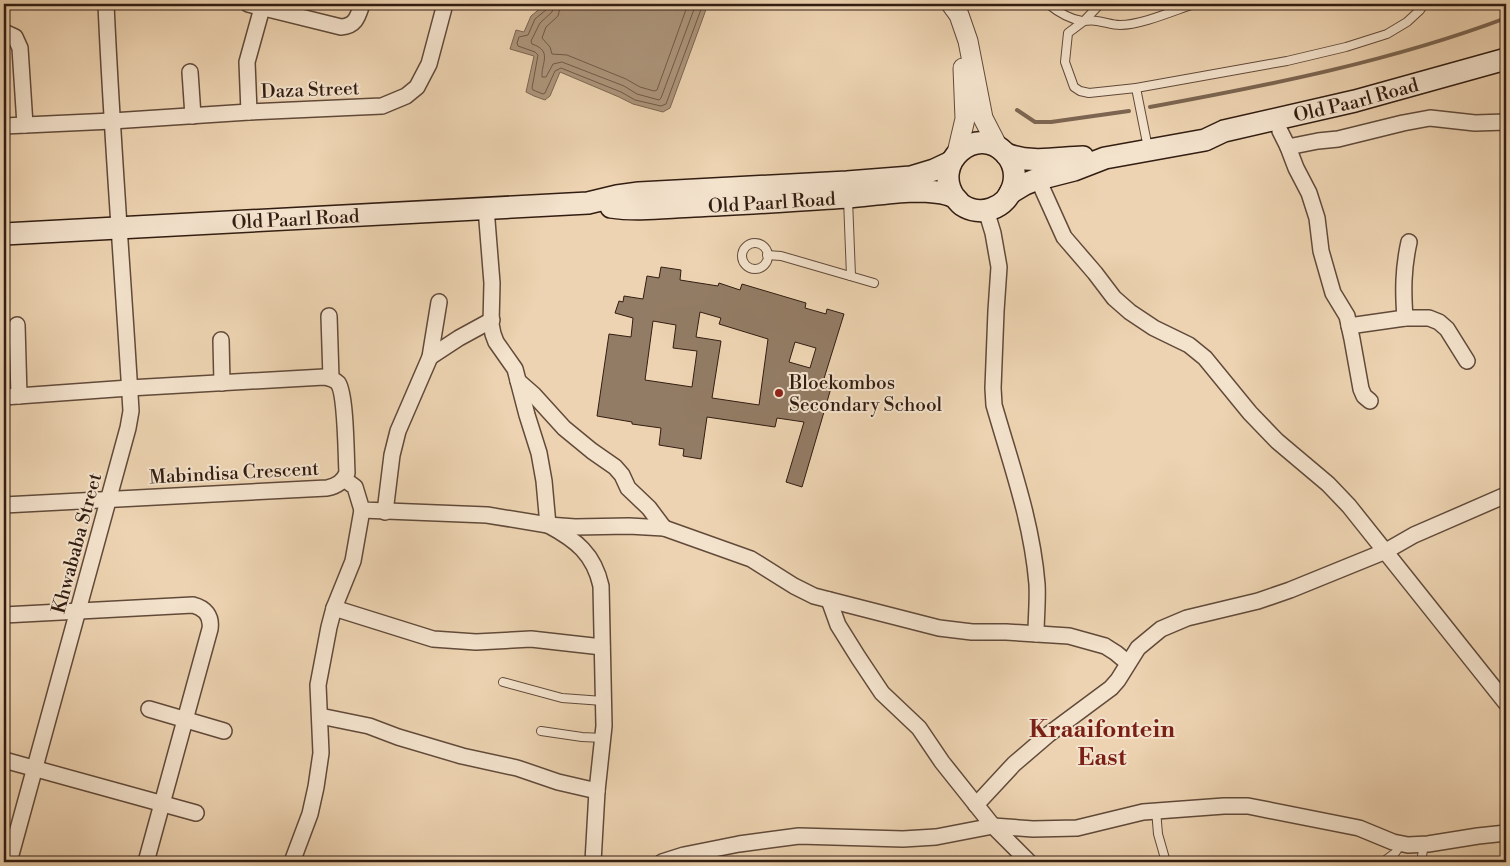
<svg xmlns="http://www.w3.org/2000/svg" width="1510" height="866" viewBox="0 0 1510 866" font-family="'Libre Bodoni',serif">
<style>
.water{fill:#ad957b;stroke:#7c6551}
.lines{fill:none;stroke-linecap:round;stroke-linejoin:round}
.shore{stroke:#705946;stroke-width:1}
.stream{stroke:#7c6551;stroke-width:4}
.building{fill:#937c65;stroke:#321d12;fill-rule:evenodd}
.service-casing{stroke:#614a3a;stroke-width:10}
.minor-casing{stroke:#614a3a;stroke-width:18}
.tertiary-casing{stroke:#614a3a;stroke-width:21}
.secondary-casing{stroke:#321d12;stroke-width:24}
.service{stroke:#f3e2cc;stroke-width:8}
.minor{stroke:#f3e2cc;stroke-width:15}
.tertiary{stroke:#f3e2cc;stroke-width:19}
.secondary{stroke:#f3e2cc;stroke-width:21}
.poi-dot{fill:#8f2418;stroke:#f3e2cc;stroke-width:2}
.labels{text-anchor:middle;stroke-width:4;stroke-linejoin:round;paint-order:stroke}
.street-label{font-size:19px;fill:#321d12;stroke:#f3e2cc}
.poi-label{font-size:19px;fill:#321d12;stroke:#f3e2cc;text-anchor:start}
.district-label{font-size:24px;font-weight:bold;fill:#7a1f14;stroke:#f3e2cc}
</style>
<rect width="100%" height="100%" fill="#edd3b1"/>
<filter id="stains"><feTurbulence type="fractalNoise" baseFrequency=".004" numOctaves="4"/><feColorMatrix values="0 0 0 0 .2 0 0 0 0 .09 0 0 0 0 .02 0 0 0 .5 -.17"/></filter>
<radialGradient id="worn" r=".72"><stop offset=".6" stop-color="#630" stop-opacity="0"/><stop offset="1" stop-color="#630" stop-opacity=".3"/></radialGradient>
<polygon class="water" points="543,4 708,4 670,108 663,112 633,104 619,97 560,72 550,96 545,100 534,96 526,92 534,56 510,49 516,30 524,32 531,16 542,7"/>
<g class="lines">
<g class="shore">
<polyline points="548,4 546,10 535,19 528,35 519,37 517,43 518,46 535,52 538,55 532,88 533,90 543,94 545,93 555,71 561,68 621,92 635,100 661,106 666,104 703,4"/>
<path d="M554 4 552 12 540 23 531 41 532 44C553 51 541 63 542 77H546L553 64 562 62 624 86 637 94 659 100 661 98 696 4"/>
<polyline points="561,4 558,16 546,27 542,38 550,47 552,54 567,55 626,79 640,87 654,91 657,90 688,4"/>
</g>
<g class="stream">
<path d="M1150 107C1270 85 1392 61 1506 18"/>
<polyline points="1017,110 1035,122 1051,122 1129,111"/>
</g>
</g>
<path class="building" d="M661 267 681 270 680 280 718 286 719 283 740 290 742 284 806 303 805 308 826 314 827 309 844 314 822 385 831 388 802 487 786 482 804 422 777 418 775 427 707 417 701 459 683 456 684 449 659 445 661 428 632 424V422L597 416 609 334 631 337 633 318 615 313 619 301 623 302 624 296 643 299 647 276 659 278ZM700 312 721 318 719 324 768 339 759 405 712 398 721 341 696 337ZM653 321 676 325 673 348 697 351 692 387 645 380ZM795 342 816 348 810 368 789 362Z"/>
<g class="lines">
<g class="service-casing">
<g id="service">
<path d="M1048 4C1058 12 1069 19 1082 21 1087 21 1092 20 1097 21 1105 22 1112 25 1120 25 1141 25 1173 11 1194 4"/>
<polyline points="1100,4 1084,21 1068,33 1065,62 1074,87 1080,91 1089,93 1136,88 1287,61 1346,47 1387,34 1407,22 1420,10 1424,4"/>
<polyline points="1136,88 1148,148"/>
<polyline points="848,199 851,276"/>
<circle cx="755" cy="256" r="13"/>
<polyline points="767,255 781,256 874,283"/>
<polyline points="503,682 562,698 603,701"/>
<polyline points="541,731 582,737 603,738"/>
<polyline points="1156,810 1158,834 1166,862"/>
<polyline points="1383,862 1395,853 1401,844"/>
<polyline points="1421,862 1424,844"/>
</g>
</g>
<g class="minor-casing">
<g id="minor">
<path d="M248 4 341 27C356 26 358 16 362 4"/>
<polyline points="4,32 15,37 20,48 25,125"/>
<polyline points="190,72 193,116"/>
<polyline points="249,112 247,62 262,8"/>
<polyline points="4,126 112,121 249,112 382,106 406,96 417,87 429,64 445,4"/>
<polyline points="1280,131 1288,147 1318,141 1338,139 1403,123 1430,118 1475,123 1506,122"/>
<polyline points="1288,147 1296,168 1309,193 1317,218 1321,251 1333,293 1347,316 1352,339 1361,389 1364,396 1370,401"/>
<polyline points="1039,179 1041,186 1064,237 1095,273 1114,298 1130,312 1154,328 1189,345 1205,358 1250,413 1277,441 1328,484 1349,506 1506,703"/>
<path d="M486 208 492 283 491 324 493 334 496 342 515 369 527 415 539 453 544 481 548 525C576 540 594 554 601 586L604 726 597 791 593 862"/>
<path d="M986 210 993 233 999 267 996 311 993 388 994 405C1011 464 1032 522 1037 584 1038 600 1036 618 1036 634"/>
<polyline points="329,316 331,378"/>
<path d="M1405 318C1403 291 1403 269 1409 242"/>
<polyline points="17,325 19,396"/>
<polyline points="1349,326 1405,318 1429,318 1439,322 1447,329 1467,361"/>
<polyline points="221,340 222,383"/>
<polyline points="430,357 459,338 492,320"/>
<polyline points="518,381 534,395 564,428 592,451 615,467 622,475 628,488 649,508 664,528"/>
<path d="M4 397 129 388 324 377C329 378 334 379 338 383 346 394 346 456 347 473 343 482 337 486 327 488L4 505"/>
<polyline points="344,479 355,487 362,510 487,515 548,525 575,527 629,526 664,528 751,559 794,586 814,596 939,628 972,632 1006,632 1069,636 1105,646 1116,653 1128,663"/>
<polyline points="385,512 392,455 398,431 430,357 439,302"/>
<polyline points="829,600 838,625 858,657 882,693 919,728 942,762 993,826 1029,862"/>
<polyline points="334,608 433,639 476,642 531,639 602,647"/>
<path d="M4 615 193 605C205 608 212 616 210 629L146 862"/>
<polyline points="149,709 224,731"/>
<polyline points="320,716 369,726 398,737 462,756 517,768 558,782 597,791"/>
<polyline points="4,760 196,813"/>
<polyline points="976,805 1014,764 1049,734 1111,688 1118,680 1138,648 1161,629 1187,618 1258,601 1290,590 1386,551 1414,535 1506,495"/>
<path d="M9 862 128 428 131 411C123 275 112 140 106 4"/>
<polyline points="292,862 310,814 316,787 321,753 318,685 329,627 334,608 353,561 362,510"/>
<polyline points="662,862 684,855 739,844 799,836 903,839 936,837 993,826 1033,829 1077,828 1143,812 1224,806 1248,806 1359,828 1393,842 1408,845 1428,844 1478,836 1506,833"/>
</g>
</g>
<g class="tertiary-casing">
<g id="tertiary">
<polyline points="951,4 959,15 968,41 983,118 999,149"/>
<polyline points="957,153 965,119 963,68"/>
</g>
</g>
<g class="secondary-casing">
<g id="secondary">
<path d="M1006 154C1031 164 1056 158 1083 157"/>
<path id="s1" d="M1010 193 1025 184 1035 180 1074 170 1105 158 1205 140 1224 131 1355 101 1506 59"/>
<path id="s2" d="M611 207C638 211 667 207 694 206 746 204 797 200 849 197 870 195 892 192 913 191 926 191 943 191 954 197 957 199 959 203 962 205 971 211 982 212 991 209 1015 201 1022 171 1005 153 977 123 930 163 955 198"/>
<path id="s3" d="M4 234 588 203 617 196 639 193 847 182 911 177 934 170 951 162"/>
</g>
</g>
<use href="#service" class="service"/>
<use href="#minor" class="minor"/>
<use href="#tertiary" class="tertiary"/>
<use href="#secondary" class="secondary"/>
</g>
<circle class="poi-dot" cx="779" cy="393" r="5"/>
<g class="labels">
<g class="street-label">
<text transform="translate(310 89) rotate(-2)" y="7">Daza Street</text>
<text dy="7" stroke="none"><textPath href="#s1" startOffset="360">Old Paarl Road</textPath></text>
<text dy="7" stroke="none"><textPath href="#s2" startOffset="161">Old Paarl Road</textPath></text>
<text dy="7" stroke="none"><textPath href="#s3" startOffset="292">Old Paarl Road</textPath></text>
<text transform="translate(234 472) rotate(-3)" y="7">Mabindisa Crescent</text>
<text transform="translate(76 543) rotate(-75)" y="7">Khwababa Street</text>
</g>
<g class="poi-label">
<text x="789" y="389">Bloekombos<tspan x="789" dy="22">Secondary School</tspan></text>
</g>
<g class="district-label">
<text x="1102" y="737">Kraaifontein<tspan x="1102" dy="28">East</tspan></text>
</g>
</g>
<rect width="1510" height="866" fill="none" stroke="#edd3b1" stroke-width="20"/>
<rect x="5" y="5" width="1500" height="856" fill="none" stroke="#321d12" stroke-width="2.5"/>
<rect x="10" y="10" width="1490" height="846" fill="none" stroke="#321d12"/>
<rect width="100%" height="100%" filter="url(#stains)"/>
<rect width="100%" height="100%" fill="url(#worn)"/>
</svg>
